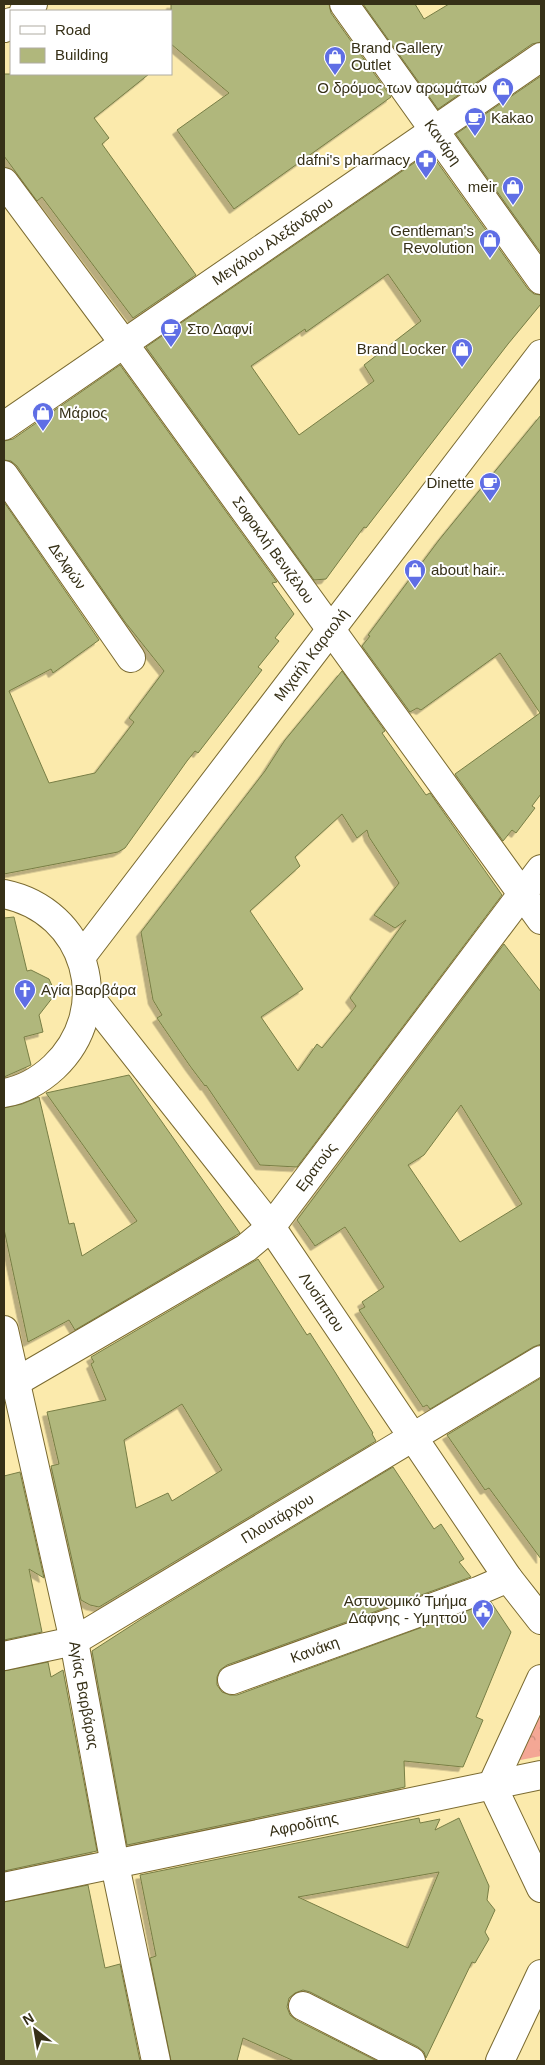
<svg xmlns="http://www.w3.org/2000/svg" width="545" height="2065" viewBox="0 0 545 2065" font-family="Arial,sans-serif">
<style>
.park{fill:url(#park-crowns)}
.building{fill:#b0b77c;stroke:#787e45;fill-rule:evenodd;filter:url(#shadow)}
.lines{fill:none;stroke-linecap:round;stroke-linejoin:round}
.minor-casing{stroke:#7a6a30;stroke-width:30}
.minor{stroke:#fff;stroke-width:28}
.labels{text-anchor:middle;stroke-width:4;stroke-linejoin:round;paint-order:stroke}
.poi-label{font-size:15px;fill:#363017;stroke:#fff;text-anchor:end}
.street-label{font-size:15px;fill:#363017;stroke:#fff}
</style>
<defs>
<pattern id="park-crowns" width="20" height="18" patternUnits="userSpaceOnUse" patternTransform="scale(1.25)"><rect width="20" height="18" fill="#f4a795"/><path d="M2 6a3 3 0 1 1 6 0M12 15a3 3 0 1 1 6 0" fill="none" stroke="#c68879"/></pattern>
<filter id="shadow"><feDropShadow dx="-4.5" dy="4.5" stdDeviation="0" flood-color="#0004"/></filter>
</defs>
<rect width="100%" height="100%" fill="#fbeaac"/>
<polygon class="park" points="541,1694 541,1756 510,1762"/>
<g class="building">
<polygon points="171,4 329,4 331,13 391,97 234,209 177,130 229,93 171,44"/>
<polygon points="363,4 415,4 424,19 449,4 541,4 541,42 532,44 438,109"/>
<polygon points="4,74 149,74 94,118 109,138 102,144 196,275 133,318 42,197 37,201 4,156"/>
<polygon points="541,76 541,253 456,134"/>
<path d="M430 152 528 289 534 294 541 295V304L508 344 366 528 364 527 326 579 314 580 146 347ZM388 274 421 321 364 365 374 381 299 435 251 366 305 329 306 332Z"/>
<polygon points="120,365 277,582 272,583 294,614 275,638 279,641 258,667 262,670 198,753 195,751 187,761 125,848 118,852 4,874 4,502 99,640 53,673 51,669 9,691 49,783 95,773 134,722 129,718 164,671 125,622 17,466 11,461 4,460 4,441 13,439"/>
<polygon points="541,415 541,794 532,806 535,808 516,833 512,830 503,841 455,774 540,713 500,653 421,710 417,708 410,712 362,646 370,636 368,635 439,540"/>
<path d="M342 671 385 731 382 733 426 795 430 793 502 895 297 1167 260 1165 206 1085 205 1086 190 1066 157 1018 162 1015 153 1000 141 932 265 771 285 740ZM342 814 357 838 367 830 369 837 399 883 374 915 395 928 406 920 350 998 356 1006 322 1048 317 1044 298 1071 261 1017 303 989 250 911 300 866 295 857Z"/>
<polygon points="14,917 27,971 31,970 49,979 54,990 53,997 39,1015 43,1032 24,1037 31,1065 4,1077 4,918"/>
<path d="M504 944 541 992V1344L533 1347 430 1409 427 1405 423 1407 359 1310 365 1307 362 1302 384 1287 345 1227 315 1246 297 1220ZM461 1105 522 1204 460 1242 408 1165 424 1155Z"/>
<polygon points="129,1075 240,1233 75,1330 69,1320 28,1342 4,1229 4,1108 22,1104 39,1097 69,1224 74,1223 82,1256 137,1221 46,1093"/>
<path d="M258 1259 307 1335 310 1333 335 1372 373 1433 372 1434 376 1441 99 1607 90 1605 81 1600 51 1466 59 1464 47 1412 106 1400 91 1364 94 1362 91 1357ZM182 1404 222 1470 172 1501 168 1493 136 1508 124 1440Z"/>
<polygon points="541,1378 541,1559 489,1488 485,1490 447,1435"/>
<polygon points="393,1467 434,1529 441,1524 464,1559 459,1562 471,1577 227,1665 220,1670 217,1677 217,1685 222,1692 230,1695 237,1695 491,1602 511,1632 476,1717 483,1720 463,1767 404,1761 405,1787 127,1845 92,1651 143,1618"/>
<polygon points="20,1472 44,1578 29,1569 42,1632 4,1640 4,1476"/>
<polygon points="48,1662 51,1677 63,1670 97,1851 4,1871 4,1671"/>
<path d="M419 1818 420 1823 440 1819 435 1830 459 1818 489 1886 487 1900 495 1910 485 1932 489 1939 475 1963 472 1962 426 2058 424 2052 418 2047 310 1992 303 1990 295 1993 289 1998 287 2007 290 2015 296 2020 377 2061H294L243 2038 237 2061H171L150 1958 156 1956 140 1875ZM439 1872 408 1948 298 1897Z"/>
<polygon points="88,1885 105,1968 120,1964 140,2061 4,2061 4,1902"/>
</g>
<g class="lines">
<g class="minor-casing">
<g id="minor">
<path id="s1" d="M344 4 541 280"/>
<polyline points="24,11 33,4"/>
<polyline points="4,28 11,22"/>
<path id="s2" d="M4 182 114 330 541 920"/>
<path id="s3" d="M4 426 541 57"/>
<path id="s4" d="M4 475 131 658"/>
<path d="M4 894C87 911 115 1009 54 1067 40 1080 22 1090 4 1093"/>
<path id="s5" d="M81 957 541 354"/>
<path id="s6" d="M88 995 271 1227 508 1578 541 1620"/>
<path id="s7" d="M4 1330 74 1641 115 1865 156 2061"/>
<path id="s8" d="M16 1382 246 1248 271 1227 541 869"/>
<path id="s9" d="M4 1656 74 1641 541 1360"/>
<path id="s10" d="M232 1680 478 1591 508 1578"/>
<polyline points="492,1785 541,1679"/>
<polyline points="492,1785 541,1888"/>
<path id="s11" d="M4 1887 541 1775"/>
<polyline points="303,2006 411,2061"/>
<polyline points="500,2061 541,1974"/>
</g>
</g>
<use href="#minor" class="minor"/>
</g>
<defs>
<g id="shop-pin" transform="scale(1.125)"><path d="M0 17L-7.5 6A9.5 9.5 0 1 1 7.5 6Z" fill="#5f6ee5" stroke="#fff"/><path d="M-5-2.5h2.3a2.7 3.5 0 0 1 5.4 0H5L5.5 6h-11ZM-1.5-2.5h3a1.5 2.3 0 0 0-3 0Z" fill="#fff"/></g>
<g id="cafe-pin" transform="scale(1.125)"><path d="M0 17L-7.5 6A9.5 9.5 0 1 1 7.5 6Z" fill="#5f6ee5" stroke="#fff"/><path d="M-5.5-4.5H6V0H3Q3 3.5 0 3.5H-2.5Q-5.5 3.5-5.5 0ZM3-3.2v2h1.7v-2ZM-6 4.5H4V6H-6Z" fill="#fff"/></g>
<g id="pharmacy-pin" transform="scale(1.125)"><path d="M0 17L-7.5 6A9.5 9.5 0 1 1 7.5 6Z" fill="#5f6ee5" stroke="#fff"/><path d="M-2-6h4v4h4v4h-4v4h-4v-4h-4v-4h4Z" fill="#fff"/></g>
<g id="church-pin" transform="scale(1.125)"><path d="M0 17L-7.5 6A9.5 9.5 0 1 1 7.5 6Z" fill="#5f6ee5" stroke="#fff"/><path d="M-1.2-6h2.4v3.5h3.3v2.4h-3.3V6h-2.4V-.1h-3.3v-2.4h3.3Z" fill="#fff"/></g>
<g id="civic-pin" transform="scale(1.125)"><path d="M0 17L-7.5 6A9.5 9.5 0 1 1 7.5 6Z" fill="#5f6ee5" stroke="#fff"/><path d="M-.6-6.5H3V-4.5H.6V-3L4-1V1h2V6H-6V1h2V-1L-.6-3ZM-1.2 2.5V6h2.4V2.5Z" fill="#fff"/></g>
</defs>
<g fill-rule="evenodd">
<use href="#shop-pin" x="335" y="57"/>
<use href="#shop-pin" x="503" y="88"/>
<use href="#cafe-pin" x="475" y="118"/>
<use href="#pharmacy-pin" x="426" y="160"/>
<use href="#shop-pin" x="513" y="187"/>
<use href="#shop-pin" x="490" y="240"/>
<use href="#cafe-pin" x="171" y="329"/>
<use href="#shop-pin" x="462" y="349"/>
<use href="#shop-pin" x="43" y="413"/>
<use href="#cafe-pin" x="490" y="483"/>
<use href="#shop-pin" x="415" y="570"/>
<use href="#church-pin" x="25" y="990"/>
<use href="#civic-pin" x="483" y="1610"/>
</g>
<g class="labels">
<g class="poi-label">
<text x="351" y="53" text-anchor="start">Brand Gallery<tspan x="351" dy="17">Outlet</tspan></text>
<text x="487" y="93">Ο δρόμος των αρωμάτων</text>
<text x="491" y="123" text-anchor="start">Kakao</text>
<text x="410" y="165">dafni's pharmacy</text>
<text x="497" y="192">meir</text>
<text x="474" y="236">Gentleman's<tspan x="474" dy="17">Revolution</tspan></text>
<text x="187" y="334" text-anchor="start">Στο Δαφνί</text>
<text x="446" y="354">Brand Locker</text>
<text x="59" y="418" text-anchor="start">Μάριος</text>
<text x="474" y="488">Dinette</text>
<text x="431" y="575" text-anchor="start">about hair..</text>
<text x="41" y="995" text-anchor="start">Αγία Βαρβάρα</text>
<text x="467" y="1606">Αστυνομικό Τμήμα<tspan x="467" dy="17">Δάφνης - Υμηττού</tspan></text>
</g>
<g class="street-label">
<text dy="5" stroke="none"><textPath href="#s1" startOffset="170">Κανάρη</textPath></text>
<text dy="5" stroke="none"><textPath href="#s3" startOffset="326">Μεγάλου Αλεξάνδρου</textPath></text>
<text dy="5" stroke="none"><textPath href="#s2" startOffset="456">Σοφοκλή Βενιζέλου</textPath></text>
<text dy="5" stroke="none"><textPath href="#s4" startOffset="111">Δελφών</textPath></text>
<text dy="5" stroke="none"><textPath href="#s5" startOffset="380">Μιχαήλ Καραολή</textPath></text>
<text dy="5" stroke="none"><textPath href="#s8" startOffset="374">Ερατούς</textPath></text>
<text dy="5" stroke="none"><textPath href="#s6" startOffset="386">Λυσίππου</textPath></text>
<text dy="5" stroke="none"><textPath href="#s9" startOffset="309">Πλουτάρχου</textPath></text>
<text dy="5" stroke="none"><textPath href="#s10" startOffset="88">Κανάκη</textPath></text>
<text dy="5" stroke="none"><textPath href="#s7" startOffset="374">Αγίας Βαρβάρας</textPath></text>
<text dy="5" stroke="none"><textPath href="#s11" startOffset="306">Αφροδίτης</textPath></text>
</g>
</g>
<rect width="545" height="2065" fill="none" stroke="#363017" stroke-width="10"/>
<rect x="10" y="10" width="162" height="65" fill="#ffffff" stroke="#afaca2"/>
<rect x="20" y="26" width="25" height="8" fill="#ffffff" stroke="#afaca2"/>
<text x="55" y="35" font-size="15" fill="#363017">Road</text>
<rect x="20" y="48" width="25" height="15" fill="#b0b77c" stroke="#afaca2"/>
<text x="55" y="60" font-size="15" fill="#363017">Building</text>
<g transform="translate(35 2030) rotate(329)" stroke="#ffffff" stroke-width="4" paint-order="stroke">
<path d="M0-4L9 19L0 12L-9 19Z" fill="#363017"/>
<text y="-8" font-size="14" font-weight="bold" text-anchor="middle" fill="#363017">N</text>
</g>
</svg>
